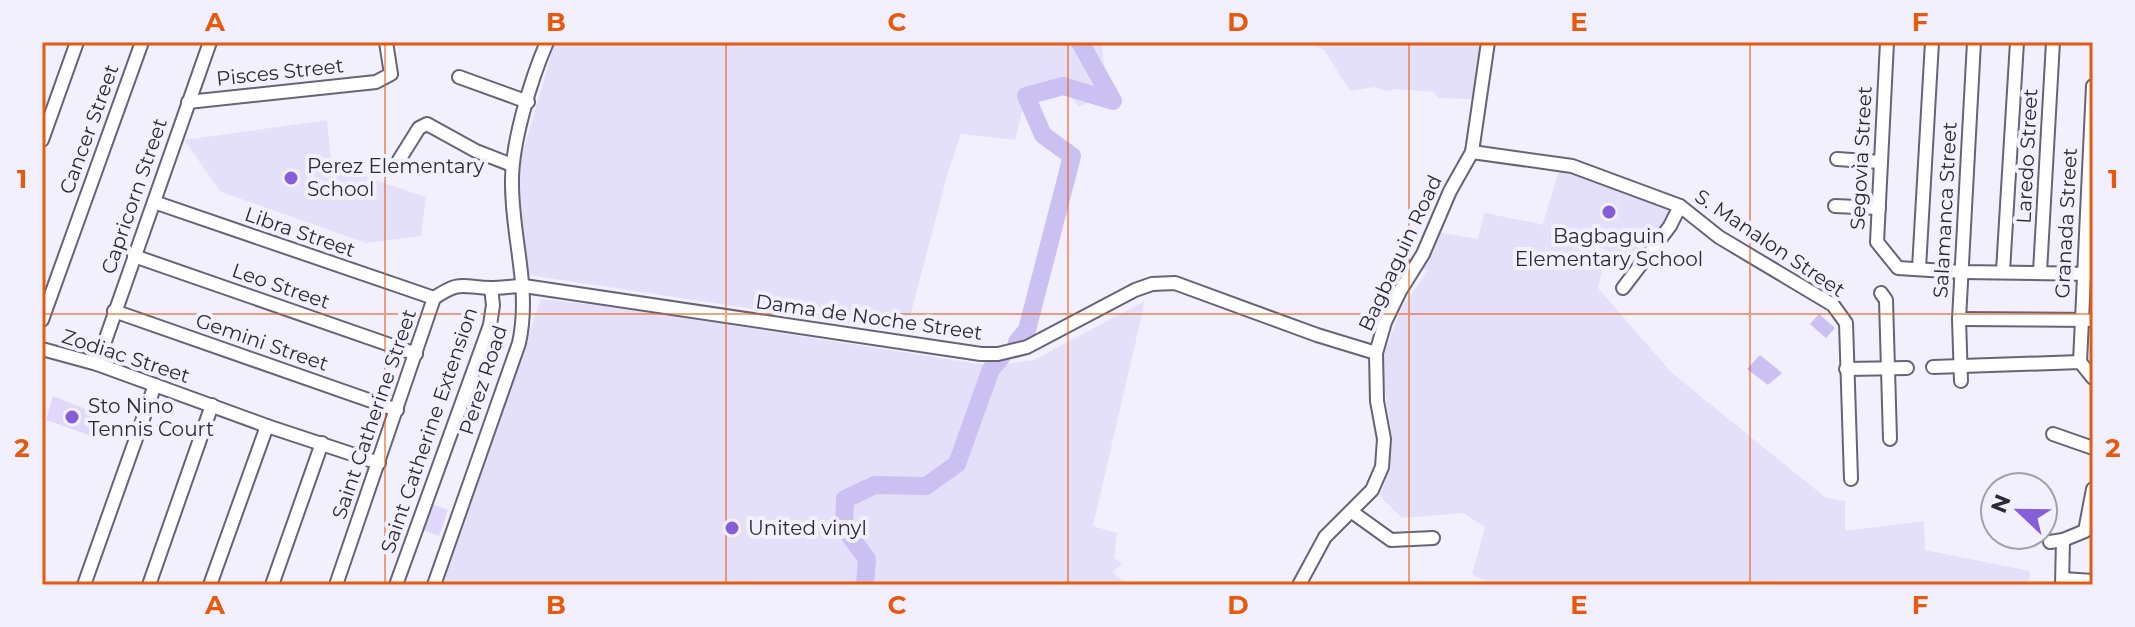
<svg xmlns="http://www.w3.org/2000/svg" width="2135" height="627" viewBox="0 0 2135 627" font-family="Montserrat,sans-serif">
<style>
.built{fill:#e5e0fa}
.green{fill:#dfd8fa}
.water{fill:#cbc0f2}
.lines{fill:none;stroke-linecap:round;stroke-linejoin:round}
.river{stroke:#cbc0f2;stroke-width:18}
.minor-casing{stroke:#676378;stroke-width:16}
.minor{stroke:#fff;stroke-width:12}
.grid{fill:none;stroke:#e8590c;stroke-width:2;stroke-opacity:0.55}
.poi-dot{fill:#855ed8;stroke:#f2effe;stroke-width:3}
.labels{text-anchor:middle;stroke-width:8;stroke-linejoin:round;paint-order:stroke}
.street-label{font-size:20px;fill:#2c2a34;stroke:#f2effe}
.poi-label{font-size:20px;fill:#2c2a34;stroke:#f2effe;text-anchor:start}
.neatline{fill:none;stroke:#e8590c;stroke-width:3}
.grid-label{font-size:26px;text-anchor:middle;font-weight:bold;fill:#e8590c}
</style>
<rect width="100%" height="100%" fill="#f2effe"/>
<g class="built">
<polygon points="555,42 1102,42 1106,94 1079,107 1063,86 1026,96 1015,140 961,134 948,172 906,332 528,275 512,189"/>
<polygon points="1308,42 1484,42 1475,99 1438,98 1434,92 1398,89 1385,91 1376,87 1350,91 1324,50"/>
<polygon points="327,120 331,165 426,197 421,236 366,243 221,192 184,140"/>
<polygon points="1570,167 1674,203 1668,222 1634,262 1548,226 1606,253 1598,288 1672,373 1826,498 1845,501 1845,531 1924,521 1925,550 2030,571 2028,585 1493,585 1472,574 1485,527 1463,513 1402,518 1380,496 1387,476 1392,437 1381,361 1402,307 1428,271 1423,270 1438,232 1478,239 1484,213 1545,225 1543,223 1559,171"/>
<polygon points="541,299 605,306 986,365 953,463 916,484 877,480 840,494 837,526 863,559 863,585 443,585"/>
<polygon points="1145,301 1093,526 1117,533 1114,558 1122,563 1112,573 1132,585 872,585 875,559 848,526 855,498 871,490 923,492 944,485 966,454 998,365 1034,360"/>
</g>
<g class="green">
<polygon points="53,396 98,414 89,435 46,420"/>
<polygon points="429,503 448,510 439,536 420,529"/>
</g>
<g class="water">
<polygon points="1819,314 1835,328 1826,338 1810,324"/>
<polygon points="1760,355 1782,373 1768,385 1747,369"/>
</g>
<g class="lines">
<g class="river">
<polyline points="1017,342 1027,330 1072,156 1043,135 1026,96 1063,86 1113,101 1080,42"/>
<polyline points="865,585 867,559 844,528 845,499 875,485 926,486 957,464 991,369 1001,358"/>
</g>
<g class="minor-casing">
<g id="minor">
<polyline points="1887,42 1877,242 1898,268 1962,272 2093,274"/>
<polyline points="459,77 528,102"/>
<polyline points="188,102 376,82 391,74 386,42"/>
<polyline points="42,140 77,42"/>
<polyline points="1472,152 1572,166 1680,206 1719,237 1833,305 1846,323 1851,479"/>
<polyline points="1837,159 1881,162"/>
<polyline points="399,160 419,128 427,124 476,151 512,165"/>
<polyline points="154,202 434,298"/>
<polyline points="1835,206 1879,208"/>
<polyline points="134,256 416,354"/>
<polyline points="1919,268 1932,42"/>
<polyline points="2003,271 2017,42"/>
<polyline points="2040,272 2053,42"/>
<polyline points="1623,288 1670,226 1680,206"/>
<polyline points="1881,293 1886,300 1890,439"/>
<polyline points="114,311 397,410"/>
<polyline points="1959,319 2093,320"/>
<polyline points="42,320 142,42"/>
<polyline points="42,349 97,364 267,426 379,463"/>
<polyline points="2080,362 2093,86"/>
<polyline points="97,364 210,42"/>
<polyline points="1933,367 2080,362 2093,378"/>
<polyline points="1846,369 1907,368"/>
<polyline points="1961,381 1959,319 1974,42"/>
<polyline points="2053,434 2093,448"/>
<polyline points="1352,512 1391,540 1433,538"/>
<polyline points="2050,542 2063,540 2085,531 2093,489"/>
<polyline points="2063,579 2093,581"/>
<polyline points="84,585 155,385"/>
<polyline points="149,585 212,405"/>
<polyline points="210,585 267,426"/>
<polyline points="272,585 322,443"/>
<path d="M336 585 434 298C461 280 461 287 491 288 502 288 513 286 524 286L981 354H998L1027 347 1135 290 1152 284 1175 283 1317 335 1376 353"/>
<polyline points="396,585 490,325 493,305 491,288"/>
<path d="M434 585 519 343C531 288 512 239 512 184 511 144 531 79 547 42"/>
<polyline points="1299,585 1325,537 1372,490 1382,467 1384,439 1377,401 1376,353 1385,322 1400,291 1423,254 1450,191 1472,152 1488,42"/>
<polyline points="2062,585 2063,540"/>
</g>
</g>
<use href="#minor" class="minor"/>
</g>
<path class="grid" d="M385 42V585M726 42V585M1068 42V585M1409 42V585M1750 42V585M42 314H2093"/>
<g class="poi-dot">
<circle cx="291" cy="178" r="8"/>
<circle cx="1609" cy="212" r="8"/>
<circle cx="72" cy="417" r="8"/>
<circle cx="732" cy="528" r="8"/>
</g>
<g class="labels">
<g class="street-label">
<text transform="translate(280 72) rotate(-6)" y="7">Pisces Street</text>
<text transform="translate(89 129) rotate(-70)" y="7">Cancer Street</text>
<text transform="translate(2027 156) rotate(-87)" y="7">Laredo Street</text>
<text transform="translate(1861 158) rotate(-87)" y="7">Segovia Street</text>
<text transform="translate(134 196) rotate(-71)" y="7">Capricorn Street</text>
<text transform="translate(1945 210) rotate(-87)" y="7">Salamanca Street</text>
<text transform="translate(2066 223) rotate(-87)" y="7">Granada Street</text>
<text transform="translate(300 232) rotate(19)" y="7">Libra Street</text>
<text transform="translate(1770 243) rotate(34)" y="7">S. Manalon Street</text>
<text transform="translate(1400 253) rotate(-65)" y="7">Bagbaguin Road</text>
<text transform="translate(281 286) rotate(19)" y="7">Leo Street</text>
<text transform="translate(869 317) rotate(8)" y="7">Dama de Noche Street</text>
<text transform="translate(262 342) rotate(19)" y="7">Gemini Street</text>
<text transform="translate(126 356) rotate(18)" y="7">Zodiac Street</text>
<text transform="translate(483 380) rotate(-72)" y="7">Perez Road</text>
<text transform="translate(374 414) rotate(-71)" y="7">Saint Catherine Street</text>
<text transform="translate(429 430) rotate(-71)" y="7">Saint Catherine Extension</text>
</g>
<g class="poi-label">
<text x="307" y="173">Perez Elementary<tspan x="307" dy="23">School</tspan></text>
<text x="1609" y="243" text-anchor="middle">Bagbaguin<tspan x="1609" dy="23">Elementary School</tspan></text>
<text x="88" y="413">Sto Nino<tspan x="88" dy="23">Tennis Court</tspan></text>
<text x="748" y="535">United vinyl</text>
</g>
</g>
<rect width="2135" height="627" fill="none" stroke="#f2effe" stroke-width="88"/>
<g transform="translate(2019 511) rotate(292)"><circle r="38" fill="#f2effe" stroke="#a3a0ad" stroke-width="2"/>
<path d="M0-6L14 30L0 20L-14 30Z" fill="#855ed8"/>
<text y="-12" font-size="22" font-weight="bold" text-anchor="middle" fill="#2c2a34">N</text>
</g>
<rect x="44" y="44" width="2047" height="539" class="neatline"/>
<g class="grid-label">
<text x="215" y="31">A</text>
<text x="556" y="31">B</text>
<text x="897" y="31">C</text>
<text x="1238" y="31">D</text>
<text x="1579" y="31">E</text>
<text x="1920" y="31">F</text>
<text x="22" y="188">1</text>
<text x="2113" y="188">1</text>
<text x="22" y="457">2</text>
<text x="2113" y="457">2</text>
<text x="215" y="614">A</text>
<text x="556" y="614">B</text>
<text x="897" y="614">C</text>
<text x="1238" y="614">D</text>
<text x="1579" y="614">E</text>
<text x="1920" y="614">F</text>
</g>
</svg>
